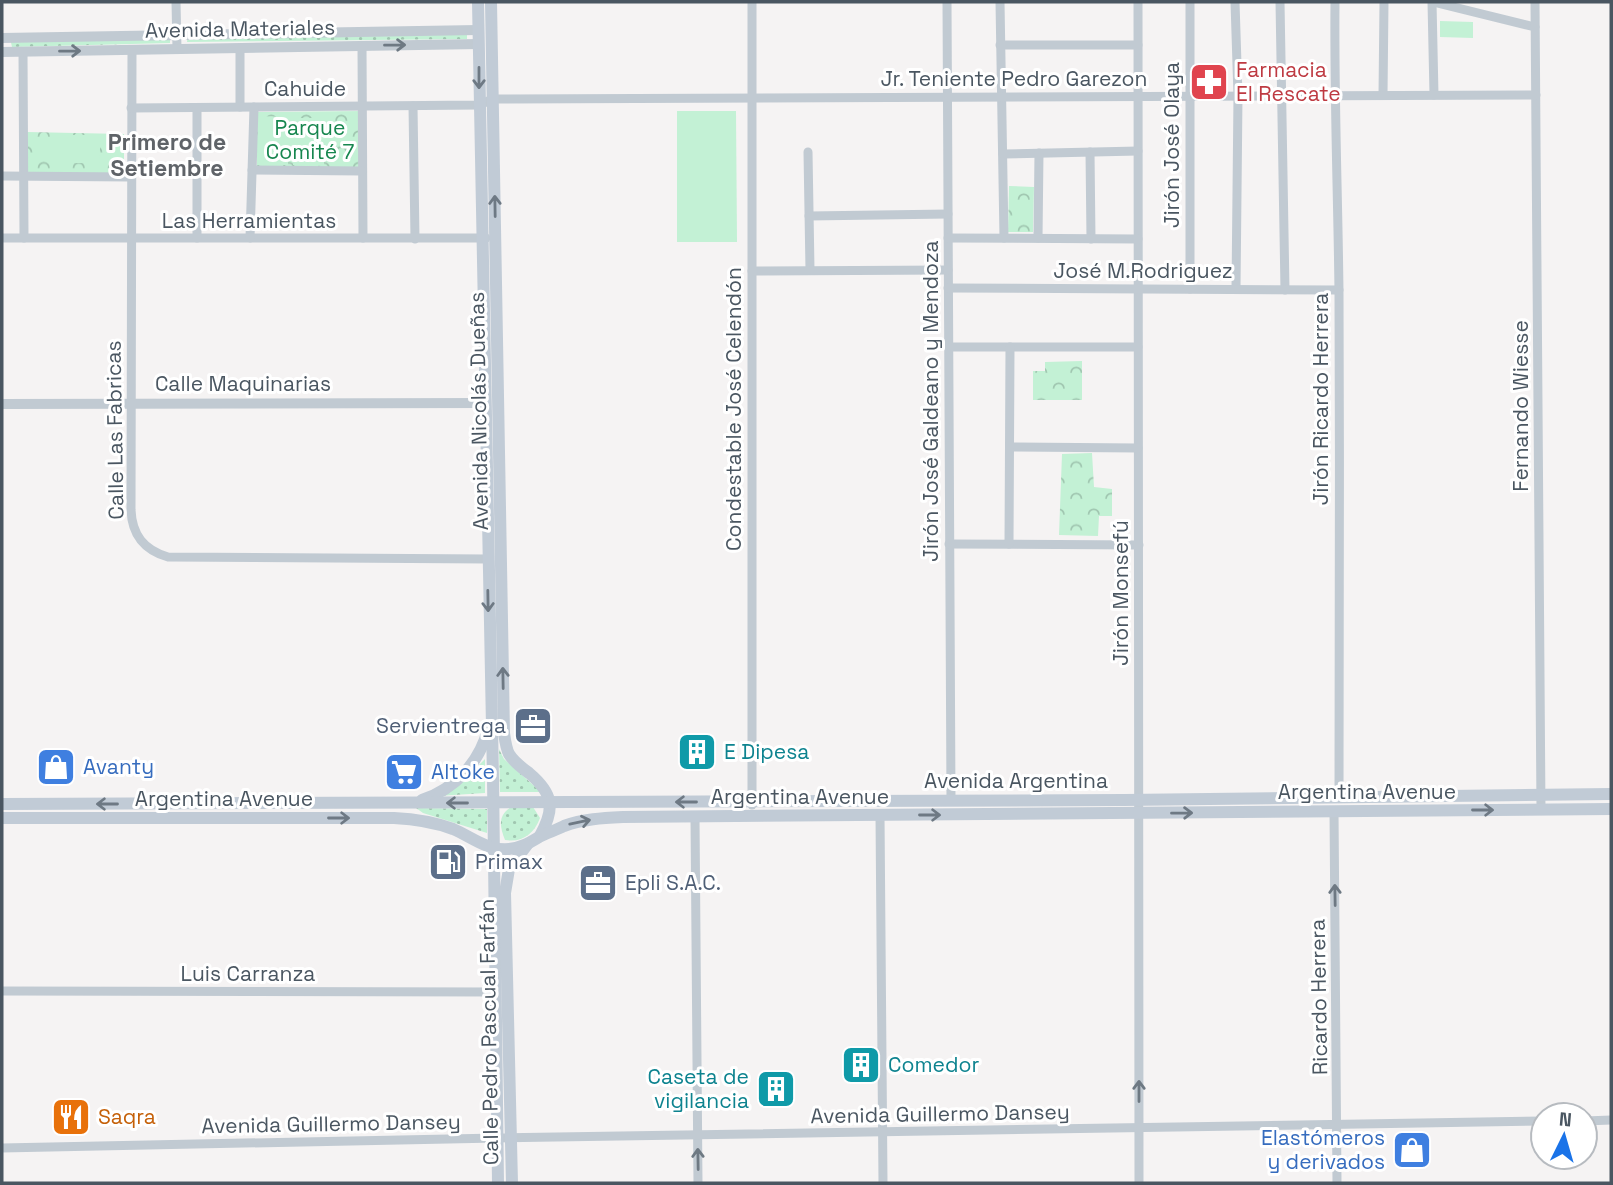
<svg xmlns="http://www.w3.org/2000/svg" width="1613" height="1185" viewBox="0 0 1613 1185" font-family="'Space Grotesk',sans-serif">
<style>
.grass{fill:url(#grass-dots)}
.park{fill:url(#park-crowns)}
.pitch{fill:#c3f1d5}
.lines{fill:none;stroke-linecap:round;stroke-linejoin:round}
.minor{stroke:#c1cad2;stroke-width:9}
.tertiary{stroke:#c1cad2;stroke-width:10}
.secondary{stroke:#c1cbd6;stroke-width:12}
.oneway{stroke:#6e7983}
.oneway2{stroke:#6e7984}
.labels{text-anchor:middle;stroke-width:6;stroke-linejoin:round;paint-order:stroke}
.street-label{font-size:21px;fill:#4a5661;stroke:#fff}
.health-label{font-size:21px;fill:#be3a42;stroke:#fff;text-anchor:start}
.park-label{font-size:21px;fill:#17864f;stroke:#fff}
.service-label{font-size:21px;fill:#4e5e75;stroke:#fff;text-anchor:start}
.culture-label{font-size:21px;fill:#0d838f;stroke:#fff;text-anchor:start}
.shop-label{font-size:21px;fill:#366cbe;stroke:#fff;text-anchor:start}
.food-label{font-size:21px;fill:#c56008;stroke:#fff;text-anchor:start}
.neighbourhood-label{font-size:23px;font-weight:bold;fill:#5f6368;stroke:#fff}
</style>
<defs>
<pattern id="grass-dots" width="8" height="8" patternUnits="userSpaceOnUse" patternTransform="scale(1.75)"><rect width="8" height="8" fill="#c3f1d5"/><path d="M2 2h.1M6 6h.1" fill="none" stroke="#a0c6b0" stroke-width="1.8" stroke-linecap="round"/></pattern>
<pattern id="park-crowns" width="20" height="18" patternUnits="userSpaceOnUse" patternTransform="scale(1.75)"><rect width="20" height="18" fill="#c3f1d5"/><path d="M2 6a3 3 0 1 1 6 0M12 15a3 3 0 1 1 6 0" fill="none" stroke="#a0c6b0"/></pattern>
</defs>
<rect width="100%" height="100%" fill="#f5f3f3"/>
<g class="grass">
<polygon points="467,32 467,39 187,42 188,35"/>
<polygon points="170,34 170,43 12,47 10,38"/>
<polygon points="499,749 504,759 541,792 500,792"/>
<polygon points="485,759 485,793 438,796 462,782"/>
<path d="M513 806 533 807 540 818C534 834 522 843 505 840 499 825 498 814 513 806Z"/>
<polygon points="416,808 487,809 487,833 423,813"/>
</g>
<g class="park">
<polygon points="364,111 364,169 257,167 257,112"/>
<polygon points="27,132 124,134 124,174 27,172"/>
<polygon points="1009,186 1034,187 1033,232 1008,232"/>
<polygon points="1082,361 1082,400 1033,400 1033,371 1045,371 1045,362"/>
<polygon points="1092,453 1094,487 1112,489 1112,516 1099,516 1098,536 1059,535 1062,454"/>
</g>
<g class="pitch">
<polygon points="1440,21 1473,22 1473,38 1440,37"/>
<polygon points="677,111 736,111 737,242 677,242"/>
<polygon points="258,116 289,117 288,165 257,165"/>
<polygon points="294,118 324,118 324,166 293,165"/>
<polygon points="54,135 101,135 99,163 54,163"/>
</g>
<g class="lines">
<g class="minor">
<polyline points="176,2 177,49"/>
<polyline points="947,2 951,801"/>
<polyline points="1000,2 1004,238"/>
<polyline points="1138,2 1139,1183"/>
<polyline points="1190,2 1190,289"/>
<polyline points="1235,2 1238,96 1236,289"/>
<polyline points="1280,2 1285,290"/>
<path d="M1335 2C1334 99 1338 196 1339 293 1340 461 1339 629 1339 797"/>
<polyline points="1432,2 1434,95"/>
<polyline points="1433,2 1535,27"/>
<polyline points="1535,2 1541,810"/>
<polyline points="1000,45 1138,45"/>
<polyline points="362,46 363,238"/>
<path d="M132 50 131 510C132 535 144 550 168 557L488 559"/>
<polyline points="23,52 24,238"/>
<polyline points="1383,95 1384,2"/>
<polyline points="413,106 415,239"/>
<polyline points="240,107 240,48"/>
<polyline points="131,108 479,105 493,99 1536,95"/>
<polyline points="808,152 810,270"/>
<polyline points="1090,152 1091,239"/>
<polyline points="1003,154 1138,151"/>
<polyline points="252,170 362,171"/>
<polyline points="2,176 131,177"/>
<polyline points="809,216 948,214"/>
<polyline points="2,238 486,238"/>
<polyline points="197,238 197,108"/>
<polyline points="250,238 254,107"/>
<polyline points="948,238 1138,239"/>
<polyline points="1038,238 1039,153"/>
<polyline points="752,271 948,270"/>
<polyline points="948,288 1339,290"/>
<polyline points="948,347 1138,347"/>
<polyline points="1010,447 1138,448"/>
<polyline points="949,544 1139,545"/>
<polyline points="1009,544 1010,347"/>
<polyline points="752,805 752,2"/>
<polyline points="1334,811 1337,1183"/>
<polyline points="880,815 883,1183"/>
<polyline points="695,817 698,1183"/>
<polyline points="2,991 495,992"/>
<polyline points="1585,1121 1611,1120"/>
<polyline points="2,1148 497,1138 1543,1121"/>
</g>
<g class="tertiary">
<polyline points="2,38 478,30"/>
<polyline points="2,52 479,44"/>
<polyline points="2,404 485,403"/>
</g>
<g class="secondary">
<polyline points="478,2 493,778 498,1183"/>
<path d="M491 2 504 733C505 740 506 748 509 754 514 762 522 768 529 773 554 794 555 809 540 836"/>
<path d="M422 800C455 789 479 763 488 730"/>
<polyline points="2,804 1124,800 1611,794"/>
<path d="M2 818H394C415 819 434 822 453 829 472 837 487 851 509 849 521 848 529 843 539 837 547 833 556 830 564 826 583 819 603 818 623 817L1611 809"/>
<polyline points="512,1183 505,893 509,869 527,845"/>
</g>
</g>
<defs><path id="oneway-shaft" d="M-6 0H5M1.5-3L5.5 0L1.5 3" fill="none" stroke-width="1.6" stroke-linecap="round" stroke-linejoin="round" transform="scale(1.75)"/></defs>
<g class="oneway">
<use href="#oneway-shaft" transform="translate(395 45) rotate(-1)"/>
<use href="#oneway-shaft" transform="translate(70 51) rotate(-1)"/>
<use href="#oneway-shaft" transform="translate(1335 895) rotate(-91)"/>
<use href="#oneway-shaft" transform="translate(1139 1091) rotate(-90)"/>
<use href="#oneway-shaft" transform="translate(698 1159) rotate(-91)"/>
</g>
<g class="oneway2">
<use href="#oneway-shaft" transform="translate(479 78) rotate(90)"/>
<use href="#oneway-shaft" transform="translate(495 206) rotate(-91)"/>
<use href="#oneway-shaft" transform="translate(488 601) rotate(89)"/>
<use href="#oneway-shaft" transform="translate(503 678) rotate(-91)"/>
<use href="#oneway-shaft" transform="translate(686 802) rotate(180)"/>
<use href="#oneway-shaft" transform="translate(457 803) rotate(-180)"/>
<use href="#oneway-shaft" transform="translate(107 804) rotate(180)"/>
<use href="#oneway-shaft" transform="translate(1483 810)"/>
<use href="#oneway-shaft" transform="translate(1182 813) rotate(-1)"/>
<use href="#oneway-shaft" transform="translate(930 815)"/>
<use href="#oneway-shaft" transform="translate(339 818)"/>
<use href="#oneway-shaft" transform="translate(580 822) rotate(-12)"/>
</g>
<defs>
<g id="pharmacy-square" transform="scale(2.0125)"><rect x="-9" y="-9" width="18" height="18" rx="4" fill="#e0444e" stroke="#fff"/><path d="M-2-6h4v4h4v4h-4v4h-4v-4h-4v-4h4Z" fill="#fff"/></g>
<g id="office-square" transform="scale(2.0125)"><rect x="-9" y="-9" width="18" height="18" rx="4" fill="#5c6f8a" stroke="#fff"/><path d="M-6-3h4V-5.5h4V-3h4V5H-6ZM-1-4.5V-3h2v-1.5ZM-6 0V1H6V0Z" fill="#fff"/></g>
<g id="building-square" transform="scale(2.0125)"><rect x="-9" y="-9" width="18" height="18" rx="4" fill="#0f9aa8" stroke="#fff"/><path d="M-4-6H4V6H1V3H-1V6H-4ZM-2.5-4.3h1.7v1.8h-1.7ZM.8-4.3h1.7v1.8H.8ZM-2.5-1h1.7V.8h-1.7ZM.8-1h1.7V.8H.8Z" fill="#fff"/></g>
<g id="shop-square" transform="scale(2.0125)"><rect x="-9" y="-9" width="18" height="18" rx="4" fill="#3f7fe0" stroke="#fff"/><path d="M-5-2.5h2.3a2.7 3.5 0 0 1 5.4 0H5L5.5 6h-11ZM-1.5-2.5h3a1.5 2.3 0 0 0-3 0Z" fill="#fff"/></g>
<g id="supermarket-square" transform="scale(2.0125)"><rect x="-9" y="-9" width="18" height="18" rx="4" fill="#3f7fe0" stroke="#fff"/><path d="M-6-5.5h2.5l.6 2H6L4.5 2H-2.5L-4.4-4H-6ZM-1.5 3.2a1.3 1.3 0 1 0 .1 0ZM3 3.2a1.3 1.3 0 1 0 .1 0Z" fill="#fff"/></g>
<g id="fuel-square" transform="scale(2.0125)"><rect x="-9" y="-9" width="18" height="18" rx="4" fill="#5c6f8a" stroke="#fff"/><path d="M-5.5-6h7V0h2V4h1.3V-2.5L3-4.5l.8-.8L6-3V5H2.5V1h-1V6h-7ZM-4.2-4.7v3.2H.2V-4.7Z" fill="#fff"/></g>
<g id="restaurant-square" transform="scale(2.0125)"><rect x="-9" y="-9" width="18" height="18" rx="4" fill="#e8710a" stroke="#fff"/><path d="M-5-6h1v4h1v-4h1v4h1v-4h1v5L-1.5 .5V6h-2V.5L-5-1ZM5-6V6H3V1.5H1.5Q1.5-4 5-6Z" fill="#fff"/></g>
</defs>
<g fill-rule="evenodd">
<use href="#pharmacy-square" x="1209" y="82"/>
<use href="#office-square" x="533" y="726"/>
<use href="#building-square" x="697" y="752"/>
<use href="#shop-square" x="56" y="767"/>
<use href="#supermarket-square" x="404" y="772"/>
<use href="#fuel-square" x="448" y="862"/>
<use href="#office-square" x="598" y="883"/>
<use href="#building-square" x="861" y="1065"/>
<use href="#building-square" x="776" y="1089"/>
<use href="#restaurant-square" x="71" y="1117"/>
<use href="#shop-square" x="1412" y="1150"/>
</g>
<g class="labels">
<g class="street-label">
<text transform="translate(240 29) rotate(-1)" y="7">Avenida Materiales</text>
<text x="1014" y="86">Jr. Teniente Pedro Garezon</text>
<text x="305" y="96">Cahuide</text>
<text transform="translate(1172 145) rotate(-90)" y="7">Jirón José Olaya</text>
<text x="249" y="228">Las Herramientas</text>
<text x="1143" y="278">José M.Rodriguez</text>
<text x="243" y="391">Calle Maquinarias</text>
<text transform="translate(1321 399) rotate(-90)" y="7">Jirón Ricardo Herrera</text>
<text transform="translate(931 401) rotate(-90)" y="7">Jirón José Galdeano y Mendoza</text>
<text transform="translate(1521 406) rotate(-90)" y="7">Fernando Wiesse</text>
<text transform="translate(734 409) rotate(-90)" y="7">Condestable José Celendón</text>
<text transform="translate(479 411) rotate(-91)" y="7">Avenida Nicolás Dueñas</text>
<text transform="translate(115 430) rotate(-91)" y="7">Calle Las Fabricas</text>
<text transform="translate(1121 593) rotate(-90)" y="7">Jirón Monsefú</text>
<text x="1016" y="788">Avenida Argentina</text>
<text x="1367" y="799">Argentina Avenue</text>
<text x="800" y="804">Argentina Avenue</text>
<text x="224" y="806">Argentina Avenue</text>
<text x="248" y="981">Luis Carranza</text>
<text transform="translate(1319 997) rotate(-91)" y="7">Ricardo Herrera</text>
<text transform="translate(489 1032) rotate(-91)" y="7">Calle Pedro Pascual Farfán</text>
<text transform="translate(940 1114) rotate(-1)" y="7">Avenida Guillermo Dansey</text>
<text transform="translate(331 1124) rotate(-1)" y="7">Avenida Guillermo Dansey</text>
</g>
<g class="health-label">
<text x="1236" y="77">Farmacia<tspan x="1236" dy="24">El Rescate</tspan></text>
</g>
<g class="park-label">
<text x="310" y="135">Parque<tspan x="310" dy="24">Comité 7</tspan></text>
</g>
<g class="service-label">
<text x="506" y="733" text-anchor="end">Servientrega</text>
<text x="475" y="869">Primax</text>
<text x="625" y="890">Epli S.A.C.</text>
</g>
<g class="culture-label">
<text x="724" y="759">E Dipesa</text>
<text x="888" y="1072">Comedor</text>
<text x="749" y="1084" text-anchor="end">Caseta de<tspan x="749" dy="24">vigilancia</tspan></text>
</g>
<g class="shop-label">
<text x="83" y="774">Avanty</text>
<text x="431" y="779">Altoke</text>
<text x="1385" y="1145" text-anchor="end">Elastómeros<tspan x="1385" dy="24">y derivados</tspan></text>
</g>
<g class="food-label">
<text x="98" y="1124">Saqra</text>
</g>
<g class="neighbourhood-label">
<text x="167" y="150">Primero de<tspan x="167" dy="26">Setiembre</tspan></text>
</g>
</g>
<rect width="1613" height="1185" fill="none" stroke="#4a5661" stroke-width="7"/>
<g transform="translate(1564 1136) rotate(5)"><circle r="33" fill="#ffffff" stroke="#b7bbc0" stroke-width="2"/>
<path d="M0-5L12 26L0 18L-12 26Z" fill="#1a73e8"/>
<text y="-10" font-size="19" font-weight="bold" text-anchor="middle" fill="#4a5661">N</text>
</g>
</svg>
